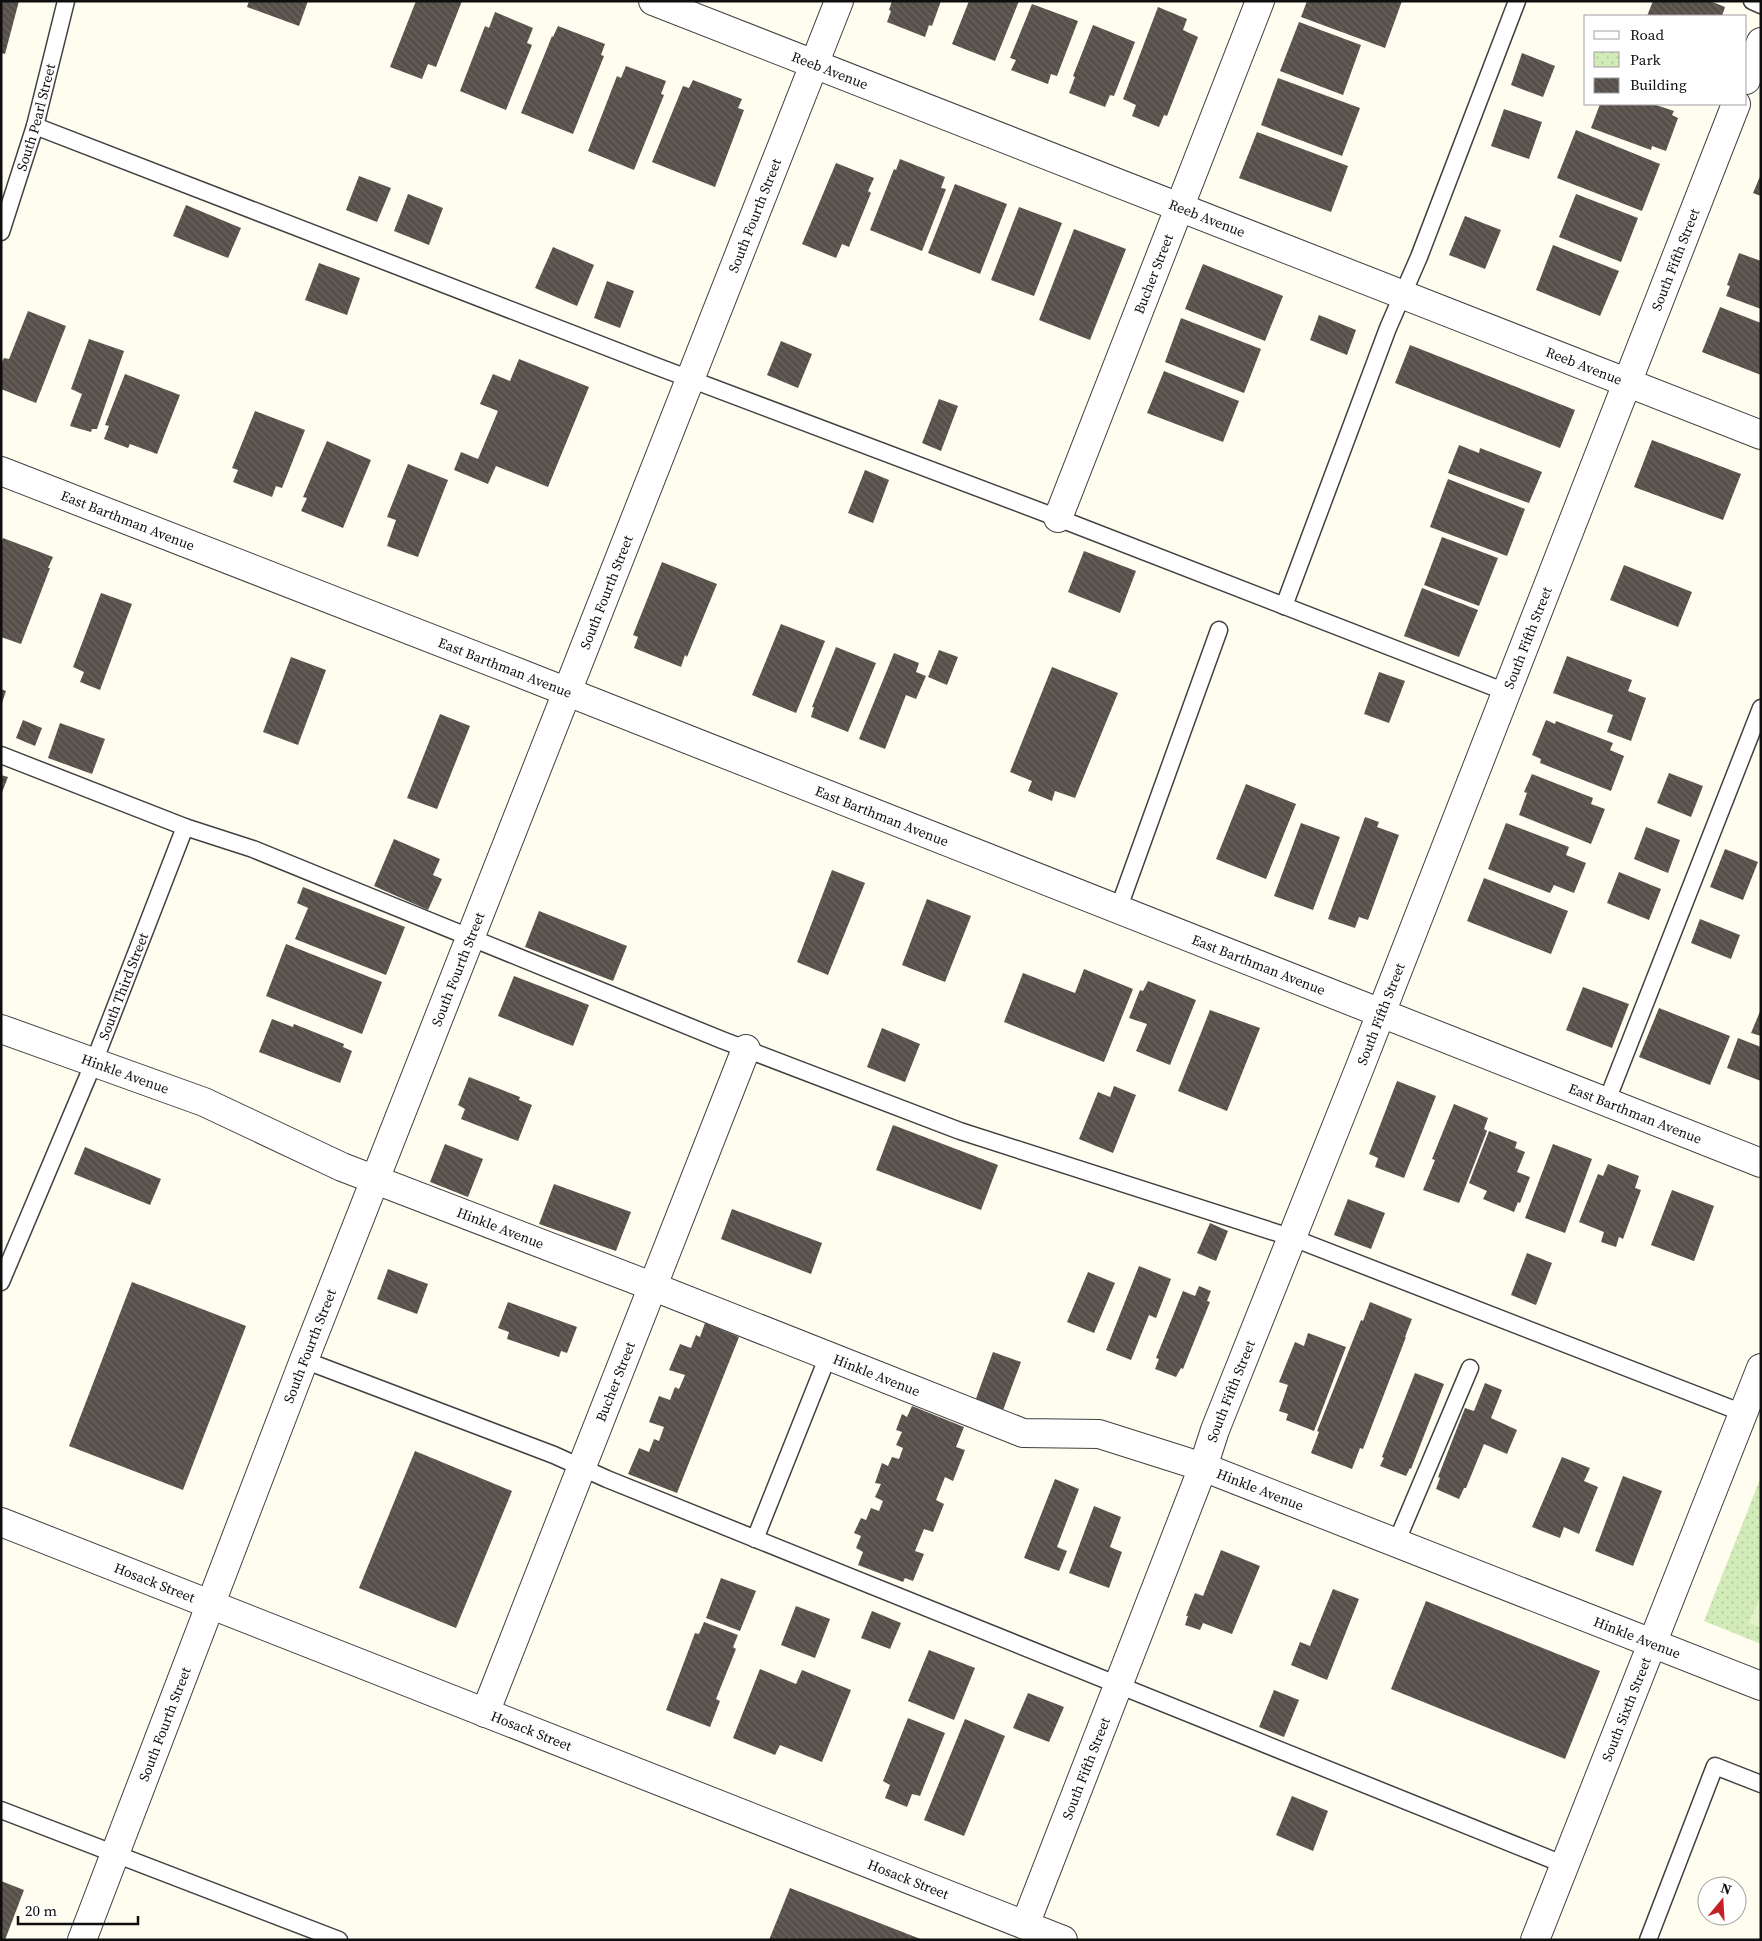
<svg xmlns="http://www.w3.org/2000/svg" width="1762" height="1941" viewBox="0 0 1762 1941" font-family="'Source Serif 4',serif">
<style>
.park{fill:url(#park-dots)}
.pitch{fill:#e4f2ca}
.building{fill:url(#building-back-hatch)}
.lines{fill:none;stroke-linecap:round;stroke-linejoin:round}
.lane-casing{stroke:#414141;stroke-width:19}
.street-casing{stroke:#414141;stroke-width:30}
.lane{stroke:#fff;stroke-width:16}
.street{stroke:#fff;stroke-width:28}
.labels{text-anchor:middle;stroke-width:5;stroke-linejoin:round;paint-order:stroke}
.street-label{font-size:14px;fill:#0e0e0e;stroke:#fff}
</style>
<defs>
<pattern id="park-dots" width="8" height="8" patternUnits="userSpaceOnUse" patternTransform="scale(1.25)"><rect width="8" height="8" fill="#d2ebb8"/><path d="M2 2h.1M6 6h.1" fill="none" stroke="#b3c89d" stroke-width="1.8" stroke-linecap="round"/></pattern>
<pattern id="building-back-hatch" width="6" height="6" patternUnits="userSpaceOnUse" patternTransform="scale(1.25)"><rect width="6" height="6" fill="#57504a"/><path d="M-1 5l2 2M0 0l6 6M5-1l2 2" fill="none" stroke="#6a6560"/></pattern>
</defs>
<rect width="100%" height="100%" fill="#fffcf0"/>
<polygon class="park" points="1761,1477 1761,1644 1704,1621"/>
<polygon class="pitch" points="1761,1595 1761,1628 1749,1623"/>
<g class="building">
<polygon points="1,1 19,1 5,54 1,53"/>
<polygon points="249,1 308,1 299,26 247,7"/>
<polygon points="416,1 462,1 436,67 428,64 422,79 390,67"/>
<polygon points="892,1 941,1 932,26 929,25 925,37 887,22 891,11 889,10"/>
<polygon points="969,1 1019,1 995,61 952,44"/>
<polygon points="1307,1 1402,1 1385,48 1301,17"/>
<polygon points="1653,1 1710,1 1725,7 1722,16 1647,16"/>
<polygon points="1032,4 1078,21 1057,76 1051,74 1048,84 1011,70 1016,60 1010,58"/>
<polygon points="1158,7 1187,19 1183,30 1198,37 1167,116 1164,115 1159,127 1132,116 1136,105 1123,99"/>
<polygon points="495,12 533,28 527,43 532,45 506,110 460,91 485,26 489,28"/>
<polygon points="1299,22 1361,45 1343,95 1280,71"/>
<polygon points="1093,25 1135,42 1114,96 1110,95 1105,107 1069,93 1075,77 1073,76"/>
<polygon points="558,26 605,44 601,55 604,56 573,134 521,113 552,36 553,37"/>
<polygon points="1522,53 1555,66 1543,97 1511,85"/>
<polygon points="626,66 666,81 661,94 664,95 634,170 588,151 617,76 621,78"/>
<polygon points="1278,78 1360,108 1342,156 1261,125"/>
<polygon points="693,80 742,99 738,108 744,110 715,187 652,162 683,86 689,88"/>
<polygon points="1600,104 1653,104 1674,111 1672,115 1678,118 1666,151 1652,146 1651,150 1591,128"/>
<polygon points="1504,109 1542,122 1529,159 1491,146"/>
<polygon points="1576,130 1660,164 1642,211 1557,178"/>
<polygon points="1257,132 1348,166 1331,212 1239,178"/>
<polygon points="900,159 945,177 941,188 946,189 922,251 870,230 894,169 896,170"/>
<polygon points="836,163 874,178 868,191 871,193 849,247 842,244 836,258 802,244"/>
<polygon points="1761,174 1761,196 1753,193"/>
<polygon points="359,176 391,188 377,222 346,210"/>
<polygon points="955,184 1007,204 980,274 928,253"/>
<polygon points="408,194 443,208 429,245 394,231"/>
<polygon points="1576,194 1638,218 1621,262 1559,237"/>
<polygon points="186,205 241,228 228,258 173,236"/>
<polygon points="1019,207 1062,223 1034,296 991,280"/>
<polygon points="1465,216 1501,230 1485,269 1449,255"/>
<polygon points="1074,229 1126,249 1090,340 1039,320"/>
<polygon points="1553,245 1619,271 1600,316 1536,290"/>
<polygon points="553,247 594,265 577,306 535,288"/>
<polygon points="1739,253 1761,261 1761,309 1726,296 1730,286 1727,285"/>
<polygon points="319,263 360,278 347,315 305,300"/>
<polygon points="1203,264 1283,296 1265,341 1185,309"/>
<polygon points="607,281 634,291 620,328 594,318"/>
<polygon points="1720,307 1761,323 1761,375 1702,352"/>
<polygon points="28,311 66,326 36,403 1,389 1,364 4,358 9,359"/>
<polygon points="1319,315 1356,330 1347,355 1310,340"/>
<polygon points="1181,318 1261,349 1244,393 1165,362"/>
<polygon points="89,339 124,351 97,429 92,429 91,432 70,426 82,394 71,389"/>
<polygon points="781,341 812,354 798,388 767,375"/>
<polygon points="1410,345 1575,410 1560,448 1395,383"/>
<polygon points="519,359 589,387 548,487 496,466 488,484 454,470 461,452 478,459 498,411 480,404 493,374 510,381"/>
<polygon points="1164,371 1239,401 1223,442 1147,413"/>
<polygon points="125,374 180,395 157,454 130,444 128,448 104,439 109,426 105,425"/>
<polygon points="939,399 958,406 941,451 922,443"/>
<polygon points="255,411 305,430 282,488 276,486 272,497 233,482 238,470 232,468"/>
<polygon points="1652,440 1741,474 1723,520 1634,487"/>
<polygon points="327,441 371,460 343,528 301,511 307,498 303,497"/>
<polygon points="1459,445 1479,453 1480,448 1542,472 1529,503 1448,473"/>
<polygon points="408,464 448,480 418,557 387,546 396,520 387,517"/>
<polygon points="865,470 889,480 873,523 848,513"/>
<polygon points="1448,479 1525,509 1507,556 1430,527"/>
<polygon points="1442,537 1498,558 1479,606 1424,585"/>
<polygon points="3,538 53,557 48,568 50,568 21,644 1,637 1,543"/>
<polygon points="1084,551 1136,571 1120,613 1068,592"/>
<polygon points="662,562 717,584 687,657 685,655 681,667 634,648 638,637 633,635"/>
<polygon points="1624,565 1692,592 1678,627 1610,600"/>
<polygon points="1422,588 1478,610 1459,657 1404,636"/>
<polygon points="101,593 132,604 100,690 80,682 84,672 73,667"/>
<polygon points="781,624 825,641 796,713 752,695"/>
<polygon points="836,647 876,663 848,732 811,717 814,707 812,707"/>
<polygon points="939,650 958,657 947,685 928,677"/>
<polygon points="894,653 919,663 916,672 926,676 916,699 906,695 885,749 859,739"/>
<polygon points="1567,656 1632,680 1628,691 1646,698 1631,741 1607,732 1613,715 1553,693"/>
<polygon points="291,657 326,670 298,745 263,732"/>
<polygon points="1052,667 1118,693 1075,798 1055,791 1052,801 1028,791 1032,781 1010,772"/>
<polygon points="1379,672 1405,681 1389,723 1364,714"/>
<polygon points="1,689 6,691 2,703 1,703"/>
<polygon points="440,714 470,726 437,809 407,798"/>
<polygon points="23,720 42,728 35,746 16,738"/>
<polygon points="1546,720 1555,724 1556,721 1613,743 1610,750 1624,756 1611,791 1540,763 1541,759 1532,755"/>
<polygon points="60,723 105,739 92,774 48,758"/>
<polygon points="1669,773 1703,786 1691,817 1657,803"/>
<polygon points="1532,774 1593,798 1591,804 1605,809 1591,844 1519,815 1527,793 1524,792"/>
<polygon points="1,775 8,777 1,795"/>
<polygon points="1246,784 1296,804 1266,879 1216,859"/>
<polygon points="1365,817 1379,822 1377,827 1399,835 1368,920 1359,917 1355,928 1328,919"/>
<polygon points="1301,823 1340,837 1313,910 1274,896"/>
<polygon points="1506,823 1569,847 1566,855 1586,863 1574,893 1554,885 1550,893 1488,869"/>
<polygon points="1646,827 1680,840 1668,873 1634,859"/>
<polygon points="394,839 440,859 433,875 442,879 428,910 374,886"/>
<polygon points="1725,849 1758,862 1743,900 1710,887"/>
<polygon points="832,870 865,883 828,975 797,962"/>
<polygon points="1619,872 1661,889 1649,920 1607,903"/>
<polygon points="1484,878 1568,911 1551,954 1467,921"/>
<polygon points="303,887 405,927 386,975 295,939 308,908 297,903"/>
<polygon points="927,899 971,916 945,982 902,965"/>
<polygon points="539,911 627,946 613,981 525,947"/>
<polygon points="1700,919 1740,935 1731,959 1691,943"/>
<polygon points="286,944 382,982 362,1034 266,996"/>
<polygon points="1084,969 1133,989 1104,1062 1004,1022 1023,973 1075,993"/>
<polygon points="514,976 589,1005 573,1046 498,1016"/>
<polygon points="1148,981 1196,1000 1170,1065 1136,1051 1147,1024 1129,1018 1140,990 1143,991"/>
<polygon points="1583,987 1629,1004 1612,1048 1566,1030"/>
<polygon points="1659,1008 1730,1036 1710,1085 1639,1057"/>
<polygon points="1761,1009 1761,1036 1751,1033"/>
<polygon points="1210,1010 1260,1028 1227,1111 1178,1091"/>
<polygon points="272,1019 293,1027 294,1024 344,1044 343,1047 352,1051 340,1083 259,1052"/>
<polygon points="882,1028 920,1044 905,1082 867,1067"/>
<polygon points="1738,1038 1761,1047 1761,1081 1727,1068"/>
<polygon points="469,1077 520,1097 519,1100 532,1105 518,1141 461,1119 465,1109 458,1105"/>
<polygon points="1397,1081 1436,1096 1404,1178 1375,1167 1378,1158 1369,1154"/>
<polygon points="1114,1086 1136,1095 1113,1153 1079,1139 1098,1092 1110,1097"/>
<polygon points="1454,1104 1488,1118 1484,1129 1487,1131 1459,1203 1423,1190 1435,1160 1432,1159"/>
<polygon points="893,1125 998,1165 981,1210 876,1170"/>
<polygon points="1489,1131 1517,1142 1515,1148 1525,1152 1517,1172 1530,1177 1520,1203 1518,1202 1514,1212 1483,1199 1487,1191 1469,1183"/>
<polygon points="445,1144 483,1159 468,1197 430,1182"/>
<polygon points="1553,1144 1592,1159 1565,1233 1525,1218"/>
<polygon points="85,1147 161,1179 150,1205 74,1174"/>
<polygon points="1608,1164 1639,1176 1635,1188 1641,1190 1623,1239 1619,1237 1616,1247 1601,1242 1604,1232 1579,1222 1598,1174 1603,1176"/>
<polygon points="554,1184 631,1212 616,1251 539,1224"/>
<polygon points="1672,1190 1714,1206 1694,1261 1651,1245"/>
<polygon points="1348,1199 1385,1213 1371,1249 1334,1235"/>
<polygon points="732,1209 822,1243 811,1274 721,1239"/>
<polygon points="1210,1223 1228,1231 1216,1261 1197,1253"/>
<polygon points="1527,1253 1552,1263 1536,1305 1511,1295"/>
<polygon points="1139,1266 1171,1279 1156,1318 1149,1315 1131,1360 1106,1350"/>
<polygon points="388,1269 428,1284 417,1314 377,1299"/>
<polygon points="1088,1272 1115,1283 1094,1333 1067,1322"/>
<polygon points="132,1282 246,1326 183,1490 69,1446"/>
<polygon points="1199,1286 1211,1291 1207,1301 1210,1302 1183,1369 1181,1368 1176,1377 1155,1369 1159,1359 1156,1358 1183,1291 1195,1296"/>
<polygon points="508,1302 577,1327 567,1353 561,1351 559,1357 507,1339 509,1332 498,1328"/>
<polygon points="1370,1302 1412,1319 1405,1337 1406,1337 1363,1449 1360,1448 1352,1469 1311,1453 1319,1432 1317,1431 1361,1320 1363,1321"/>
<polygon points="705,1323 739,1337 677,1493 628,1474 639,1448 649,1452 654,1439 659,1441 664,1427 649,1422 659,1396 670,1400 675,1387 679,1389 685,1375 669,1370 680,1344 691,1348 696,1335 700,1337"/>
<polygon points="1308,1333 1346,1347 1314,1431 1286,1420 1288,1414 1279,1411 1288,1385 1279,1382 1295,1342 1304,1346"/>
<polygon points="993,1352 1021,1362 1002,1413 974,1404"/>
<polygon points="1415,1373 1444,1384 1411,1469 1410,1468 1406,1476 1380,1466 1384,1458 1382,1457"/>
<polygon points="1485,1383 1502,1390 1491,1418 1517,1430 1507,1454 1484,1444 1466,1488 1464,1488 1459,1499 1436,1489 1440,1478 1438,1477 1465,1408 1474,1411"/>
<polygon points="912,1406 964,1427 956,1447 965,1450 953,1481 945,1477 936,1500 944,1504 933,1532 924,1529 915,1551 924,1554 913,1581 905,1578 903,1582 858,1565 863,1552 856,1548 861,1536 854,1533 861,1518 866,1520 871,1508 879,1511 883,1501 875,1497 881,1484 875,1483 882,1463 888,1466 892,1457 899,1459 903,1448 896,1445 902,1432 896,1430 902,1414 907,1417"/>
<polygon points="415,1451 512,1491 456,1628 359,1588"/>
<polygon points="1562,1457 1590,1468 1584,1481 1598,1487 1579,1534 1564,1527 1560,1538 1532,1527"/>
<polygon points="1623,1476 1662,1491 1633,1566 1595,1551"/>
<polygon points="1055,1479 1079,1489 1057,1547 1067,1551 1059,1571 1024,1558"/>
<polygon points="1094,1506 1121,1517 1110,1547 1122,1552 1109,1588 1069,1573"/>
<polygon points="1221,1550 1260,1566 1232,1634 1203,1623 1200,1630 1185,1625 1188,1616 1186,1616 1195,1593 1203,1596"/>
<polygon points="721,1578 756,1591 740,1631 706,1618"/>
<polygon points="1333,1589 1359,1599 1327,1680 1291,1665 1300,1642 1310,1646"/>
<polygon points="1426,1601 1600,1671 1565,1759 1391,1689"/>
<polygon points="796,1606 830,1619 815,1658 781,1645"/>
<polygon points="872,1611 901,1623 890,1649 861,1638"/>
<polygon points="704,1622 738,1635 733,1647 736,1649 716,1699 720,1701 710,1727 666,1710 695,1633 699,1634"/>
<polygon points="929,1650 975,1668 954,1720 908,1701"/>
<polygon points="760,1669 796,1684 802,1670 851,1690 822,1762 780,1745 775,1755 733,1738"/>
<polygon points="1274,1690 1299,1700 1284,1737 1259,1727"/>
<polygon points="1028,1693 1064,1707 1049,1742 1013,1728"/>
<polygon points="908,1718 945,1733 920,1796 912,1794 907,1807 885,1798 890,1785 883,1781"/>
<polygon points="965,1719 1005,1736 964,1836 924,1820"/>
<polygon points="1292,1796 1328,1811 1313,1851 1276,1835"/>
<polygon points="1,1881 24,1890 5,1940 1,1940"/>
<polygon points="790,1888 923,1940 769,1940"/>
</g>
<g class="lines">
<g class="lane-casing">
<g id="lane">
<polyline points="1752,1 1761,5"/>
<polyline points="35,126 653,365 1058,518 1506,692"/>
<path id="s1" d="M1 232 35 126 66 1"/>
<polyline points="1284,606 1388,328 1419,257 1517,1"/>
<polyline points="1,755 185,827 253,849 722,1040 960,1131 1293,1238 1743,1413"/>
<polyline points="1118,910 1219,630"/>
<polyline points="1606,1103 1761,708"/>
<path id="s2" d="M1 1282 94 1062 185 827"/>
<polyline points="304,1360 554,1455 607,1479 1565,1865"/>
<polyline points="755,1539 828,1356"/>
<polyline points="1396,1543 1470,1368"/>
<polyline points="1,1810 339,1940"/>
<polyline points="1648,1940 1715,1766 1761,1784"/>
</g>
</g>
<g class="street-casing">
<g id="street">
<path id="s3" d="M653 1 1761 435"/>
<polyline points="1746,80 1761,42"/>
<path id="s4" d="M1 471 517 672 1761 1163"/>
<path id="s5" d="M1058 518 1260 1"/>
<path id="s6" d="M1 1029 204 1102 342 1167 654 1287 1023 1433 1099 1434 1203 1467 1761 1686"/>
<path id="s7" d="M1 1522 1063 1940"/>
<path id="s8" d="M485 1713 746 1049"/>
<path id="s9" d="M1025 1925 1203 1467 1215 1430 1360 1067 1736 104"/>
<path id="s10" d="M82 1940 304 1360 839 1"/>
<path id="s11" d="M1535 1940 1761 1368"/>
</g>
</g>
<use href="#lane" class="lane"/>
<use href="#street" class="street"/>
</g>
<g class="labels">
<g class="street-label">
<text dy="5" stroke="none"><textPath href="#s3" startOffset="190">Reeb Avenue</textPath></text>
<text dy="5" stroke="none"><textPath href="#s1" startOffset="120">South Pearl Street</textPath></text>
<text dy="5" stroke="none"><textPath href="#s10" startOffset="1851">South Fourth Street</textPath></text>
<text dy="5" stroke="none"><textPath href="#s3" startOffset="595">Reeb Avenue</textPath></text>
<text dy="5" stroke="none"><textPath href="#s9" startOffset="1788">South Fifth Street</textPath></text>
<text dy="5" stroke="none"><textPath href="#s5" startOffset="262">Bucher Street</textPath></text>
<text dy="5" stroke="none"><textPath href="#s3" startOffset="1000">Reeb Avenue</textPath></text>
<text dy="5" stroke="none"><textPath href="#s4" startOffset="136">East Barthman Avenue</textPath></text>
<text dy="5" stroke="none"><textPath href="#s10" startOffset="1446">South Fourth Street</textPath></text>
<text dy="5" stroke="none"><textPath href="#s9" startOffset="1382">South Fifth Street</textPath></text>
<text dy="5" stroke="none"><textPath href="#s4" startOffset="541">East Barthman Avenue</textPath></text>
<text dy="5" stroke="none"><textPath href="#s4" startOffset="946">East Barthman Avenue</textPath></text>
<text dy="5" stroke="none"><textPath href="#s4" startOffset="1351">East Barthman Avenue</textPath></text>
<text dy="5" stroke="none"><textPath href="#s10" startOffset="1041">South Fourth Street</textPath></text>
<text dy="5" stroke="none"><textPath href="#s2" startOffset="320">South Third Street</textPath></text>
<text dy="5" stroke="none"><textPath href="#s9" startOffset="978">South Fifth Street</textPath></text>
<text dy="5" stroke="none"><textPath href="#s6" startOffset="132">Hinkle Avenue</textPath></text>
<text dy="5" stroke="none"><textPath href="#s4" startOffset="1756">East Barthman Avenue</textPath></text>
<text dy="5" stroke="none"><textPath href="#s6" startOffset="538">Hinkle Avenue</textPath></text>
<text dy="5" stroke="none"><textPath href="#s10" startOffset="636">South Fourth Street</textPath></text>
<text dy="5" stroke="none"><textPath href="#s6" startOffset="942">Hinkle Avenue</textPath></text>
<text dy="5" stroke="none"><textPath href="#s8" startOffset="356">Bucher Street</textPath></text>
<text dy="5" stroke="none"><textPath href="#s9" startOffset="572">South Fifth Street</textPath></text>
<text dy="5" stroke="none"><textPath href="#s6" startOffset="1346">Hinkle Avenue</textPath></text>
<text dy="5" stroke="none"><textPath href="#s7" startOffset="165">Hosack Street</textPath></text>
<text dy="5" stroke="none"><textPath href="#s6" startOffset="1751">Hinkle Avenue</textPath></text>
<text dy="5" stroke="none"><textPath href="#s11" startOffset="248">South Sixth Street</textPath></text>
<text dy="5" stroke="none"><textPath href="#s10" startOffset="231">South Fourth Street</textPath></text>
<text dy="5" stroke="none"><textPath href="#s7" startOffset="570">Hosack Street</textPath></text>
<text dy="5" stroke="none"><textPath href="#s9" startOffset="168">South Fifth Street</textPath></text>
<text dy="5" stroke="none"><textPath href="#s7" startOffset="975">Hosack Street</textPath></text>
</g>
</g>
<rect width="1762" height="1941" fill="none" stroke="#0e0e0e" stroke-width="5"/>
<rect x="1584" y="15" width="162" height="90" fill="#ffffff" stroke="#9f9f9f"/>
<rect x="1594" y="31" width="25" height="8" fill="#ffffff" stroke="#9f9f9f"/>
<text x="1630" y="40" font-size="15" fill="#0e0e0e">Road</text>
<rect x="1594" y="52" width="25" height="15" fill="url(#park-dots)" stroke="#9f9f9f"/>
<text x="1630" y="65" font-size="15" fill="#0e0e0e">Park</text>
<rect x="1594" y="78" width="25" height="15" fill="url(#building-back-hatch)" stroke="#9f9f9f"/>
<text x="1630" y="90" font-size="15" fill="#0e0e0e">Building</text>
<g transform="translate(1722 1901) rotate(18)"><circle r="24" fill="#ffffff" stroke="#9f9f9f"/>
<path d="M0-4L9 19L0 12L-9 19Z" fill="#c32127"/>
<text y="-8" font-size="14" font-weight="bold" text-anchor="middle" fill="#0e0e0e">N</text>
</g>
<path d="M18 1916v8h120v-8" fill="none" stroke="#0e0e0e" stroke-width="2.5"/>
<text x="25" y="1916" font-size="15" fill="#0e0e0e" stroke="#ffffff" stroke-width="4" paint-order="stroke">20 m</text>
</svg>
